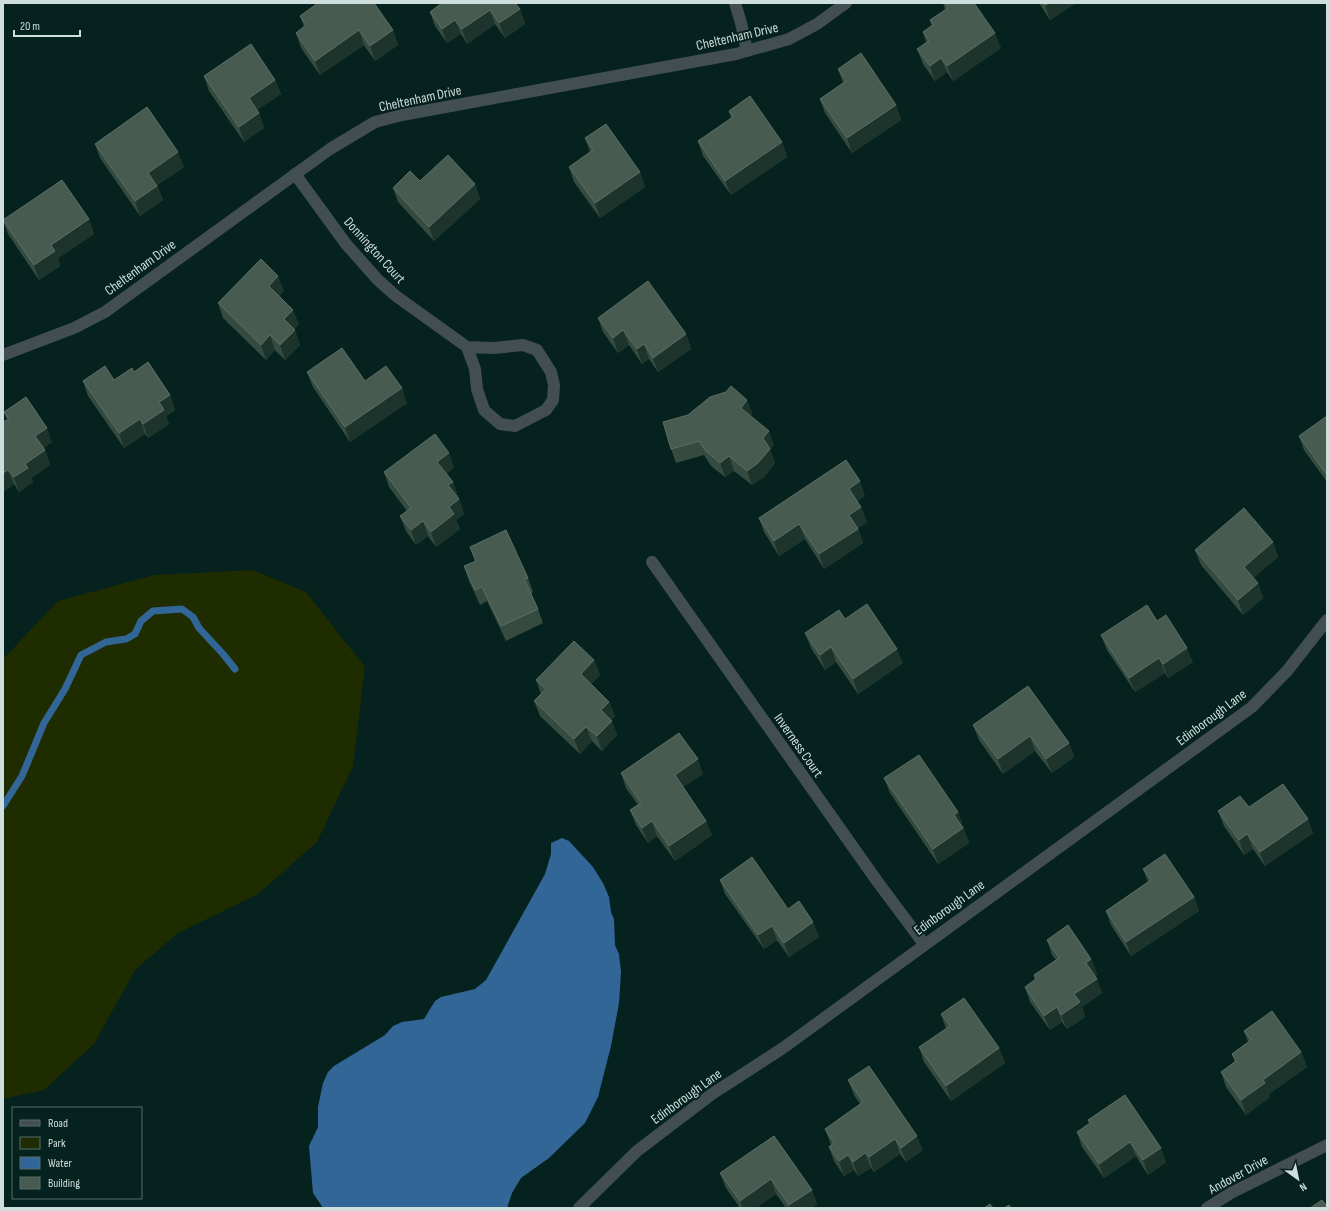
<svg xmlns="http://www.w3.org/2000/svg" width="1330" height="1211" viewBox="0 0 1330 1211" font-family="'Sofia Sans Condensed',sans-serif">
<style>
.green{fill:#1f2c00}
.water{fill:#326696}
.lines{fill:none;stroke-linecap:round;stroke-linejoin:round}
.stream{stroke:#326696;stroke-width:7}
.minor{stroke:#434e52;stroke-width:12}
.wall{fill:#364b3f}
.shaded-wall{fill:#1c342b}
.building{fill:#475b50;stroke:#5c6f66}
.labels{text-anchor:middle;stroke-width:4;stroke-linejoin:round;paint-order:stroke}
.street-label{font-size:14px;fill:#cededc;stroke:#05221f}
</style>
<rect width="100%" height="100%" fill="#05221f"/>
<polygon class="green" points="253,570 306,592 365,667 353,766 317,842 258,894 178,933 135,970 94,1044 44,1090 3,1099 3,659 58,601 154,575"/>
<polygon class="water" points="562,838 569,841 593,867 603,883 609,897 611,912 614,919 615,945 619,954 621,972 619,1003 611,1046 598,1097 585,1123 549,1158 521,1178 512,1193 507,1208 323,1208 313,1193 309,1146 318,1127 318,1107 323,1083 328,1072 334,1066 385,1035 393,1026 402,1022 424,1019 435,1001 441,997 475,989 486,980 545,874 551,854 551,843"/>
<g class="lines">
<polyline class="stream" points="3,806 22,776 44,723 65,689 81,655 106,642 126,639 135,634 141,621 153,611 182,609 193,617 199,628 223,654 235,669"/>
<g class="minor">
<polyline points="735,3 741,23 747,51"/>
<polyline points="295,174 346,244 378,280 396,296 467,347 494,348 523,345 537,350 551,372 554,385 553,400 546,410 515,426 500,424 484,410 477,389 475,369 467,347"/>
<polyline points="3,355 74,328 105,312 330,149 375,122 402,115 736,54 789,39 817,24 846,3"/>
<polyline points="652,562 877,881 924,944"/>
<polyline points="579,1208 637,1151 712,1094 783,1048 1252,707 1287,671 1327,620"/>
<polyline points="1207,1208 1231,1193 1327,1145"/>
</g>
</g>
<g class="wall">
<polygon points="439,3 515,3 520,9 525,24 505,38 495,24 467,44 461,34 447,43 435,26 430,12 440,4"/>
<polygon points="943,3 974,3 1001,48 953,81 947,72 935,81 923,64 917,49 926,42 923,32 932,25 930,20 945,10"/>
<polygon points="1039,3 1076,3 1050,20"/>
<polygon points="300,16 393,30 398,45 375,61 364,45 320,75 301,48 296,33 304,27"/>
<polygon points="838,69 896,105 901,120 852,153 825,113 820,99 843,83"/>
<polygon points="204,76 275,80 281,94 257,110 259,113 264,128 244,142 209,91"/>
<polygon points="729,111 782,142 787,157 731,195 703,156 698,141 731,118"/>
<polygon points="585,138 640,172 645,187 600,218 574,182 569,167 590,152"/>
<polygon points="95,144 184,167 157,185 163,200 140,216 100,158"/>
<polygon points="420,181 475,184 480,199 434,241 398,202 393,188"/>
<polygon points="89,219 94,234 58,258 60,266 39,280 8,234 3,220"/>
<polygon points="284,291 279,296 299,324 294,329 300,345 285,360 275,350 266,360 223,318 218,303"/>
<polygon points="598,318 686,334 691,349 658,372 649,359 642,364 629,345 618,353 603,332"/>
<polygon points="134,372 170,395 175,410 166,416 169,424 148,438 145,434 124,448 88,396 83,381 114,380"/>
<polygon points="307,372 407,403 350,442 313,387"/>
<polygon points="747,400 752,414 751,416 774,445 770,450 775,463 764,477 752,485 734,471 725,477 711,466 704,455 676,463 671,449"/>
<polygon points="4,412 52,442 43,448 45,450 50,465 31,478 33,482 19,492 14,484 3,492 7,420"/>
<polygon points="1327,416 1327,482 1304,450 1299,436"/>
<polygon points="454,467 446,474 453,482 458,497 457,497 459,499 464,514 456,520 460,529 436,547 428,536 416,545 406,531 400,516 407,511 389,487 384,472"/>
<polygon points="865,496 857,501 861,507 867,522 858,528 863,543 824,569 805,539 779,556 764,532 759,518"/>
<polygon points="1273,542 1278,557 1253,578 1258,583 1263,598 1243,615 1201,565 1195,550"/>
<polygon points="470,547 528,578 533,592 531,594 538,609 543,623 506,641 487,601 480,605 469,581 464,566 475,561"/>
<polygon points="1157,621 1193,662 1168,678 1165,673 1135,692 1107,650 1101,635"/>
<polygon points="805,633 903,663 858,694 836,662 825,670 811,648"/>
<polygon points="594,660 600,675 591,684 609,702 615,716 611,720 617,735 602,751 592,741 580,754 540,716 534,701 541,694 536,680"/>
<polygon points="973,725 1069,743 1074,757 1052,773 1035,751 1003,774 979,740"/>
<polygon points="621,773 703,774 683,787 706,821 712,835 675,861 657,836 648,843 636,825 630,810 638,805 626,788"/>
<polygon points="884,778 958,812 963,827 969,843 938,864 890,793"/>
<polygon points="1249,807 1308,819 1313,833 1265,866 1253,849 1244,855 1224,826 1218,811"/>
<polygon points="1143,869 1194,897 1199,911 1131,956 1111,925 1106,911 1148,882"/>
<polygon points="720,880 788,909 813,922 819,937 789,957 777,940 764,949 725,894"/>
<polygon points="1047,940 1091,959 1097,974 1095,976 1102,993 1082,1007 1085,1017 1067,1029 1062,1022 1050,1030 1030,1002 1025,987 1035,980 1034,975 1056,960 1052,955"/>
<polygon points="941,1014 999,1048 1005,1063 951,1101 924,1062 919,1047 946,1029"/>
<polygon points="1244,1031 1301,1052 1307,1067 1269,1094 1270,1097 1246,1115 1226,1087 1221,1072 1235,1062 1232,1054 1248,1042"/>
<polygon points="848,1080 923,1150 906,1162 900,1154 874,1172 871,1168 858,1176 854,1170 844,1176 834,1161 829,1147 831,1145 825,1129 860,1104 854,1095"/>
<polygon points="1125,1095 1166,1162 1148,1175 1136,1156 1104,1178 1082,1147 1077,1132 1090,1124 1088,1120"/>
<polygon points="774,1136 812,1190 817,1204 812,1208 786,1208 776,1194 756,1208 740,1208 726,1188 720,1173"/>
</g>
<g class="shaded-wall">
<polygon points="1049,3 1076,3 1050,20 1045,5"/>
<polygon points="520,9 525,24 505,38 499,23"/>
<polygon points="490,10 495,24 467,44 462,29"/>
<polygon points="455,20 461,34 447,43 442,29"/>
<polygon points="359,30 364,45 320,75 315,61"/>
<polygon points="393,30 398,45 375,61 370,46"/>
<polygon points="995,33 1001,48 953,81 947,66"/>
<polygon points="941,58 947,72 935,81 930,66"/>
<polygon points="275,80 281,94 254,112 249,98"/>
<polygon points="896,105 901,120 852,153 847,138"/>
<polygon points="259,113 264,128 244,142 239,127"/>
<polygon points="782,142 787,157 731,195 725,181"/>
<polygon points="178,152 184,167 154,187 148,173"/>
<polygon points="640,172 645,187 600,218 595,203"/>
<polygon points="475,184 480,199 434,241 429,227"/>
<polygon points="157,186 163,200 140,216 135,201"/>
<polygon points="89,219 94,234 58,258 60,266 39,280 34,265 51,245"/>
<polygon points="278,276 284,291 274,300 269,286"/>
<polygon points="293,310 299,324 289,334 284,319"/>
<polygon points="295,330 300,345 285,360 280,345"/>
<polygon points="623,330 629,345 618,353 613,338"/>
<polygon points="686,334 691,349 658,372 653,358"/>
<polygon points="270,335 275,350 266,360 261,345"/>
<polygon points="644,344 649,359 642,364 637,349"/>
<polygon points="402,388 407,403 350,442 345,427"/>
<polygon points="170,395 175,410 166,416 169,424 148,438 143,424 159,402"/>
<polygon points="747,400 752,414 746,422 741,408"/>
<polygon points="140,419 145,434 124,448 119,433"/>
<polygon points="47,428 52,442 40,451 35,436"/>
<polygon points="769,431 774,445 770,450 775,463 764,477 752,485 747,471 763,438"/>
<polygon points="45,450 50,465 31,478 33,482 19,492 14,477 25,464"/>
<polygon points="449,453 454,467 443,476 437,462"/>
<polygon points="729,456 734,471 725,477 720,463"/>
<polygon points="8,470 14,484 3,492 3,473"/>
<polygon points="860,481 865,496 854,503 849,489"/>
<polygon points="453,482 458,497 453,500 448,485"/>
<polygon points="459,499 464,514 456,520 460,529 436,547 431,532 449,507"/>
<polygon points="861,507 867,522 855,530 849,515"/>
<polygon points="423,521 428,536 416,545 411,530"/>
<polygon points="799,524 805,539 779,556 774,541"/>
<polygon points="858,529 863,543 824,569 819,554"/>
<polygon points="1273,542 1278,557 1249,582 1244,567"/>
<polygon points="1258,583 1263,598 1243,615 1238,600"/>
<polygon points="831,647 836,662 825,670 820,655"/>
<polygon points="1187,648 1193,662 1168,678 1163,664"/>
<polygon points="897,649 903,663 858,694 853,679"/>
<polygon points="1159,658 1165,673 1135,692 1129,678"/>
<polygon points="594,660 600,675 586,689 581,674"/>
<polygon points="609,702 615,716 606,725 601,710"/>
<polygon points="612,721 617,735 602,751 597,736"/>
<polygon points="586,727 592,741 580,754 574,739"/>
<polygon points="1030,736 1035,751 1003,774 998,759"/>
<polygon points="1069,743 1074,757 1052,773 1046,759"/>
<polygon points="698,759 703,774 680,789 675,775"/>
<polygon points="958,812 963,827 959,830 954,815"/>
<polygon points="1308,819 1313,833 1265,866 1260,852"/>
<polygon points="652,821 657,836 648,843 642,828"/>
<polygon points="706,821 712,835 675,861 669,846"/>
<polygon points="963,828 969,843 938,864 933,849"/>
<polygon points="1247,834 1253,849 1244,855 1239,840"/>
<polygon points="1194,897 1199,911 1131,956 1126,942"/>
<polygon points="813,922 819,937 789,957 784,943"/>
<polygon points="772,926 777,940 764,949 758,935"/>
<polygon points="1091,959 1097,974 1091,978 1086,963"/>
<polygon points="1097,979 1102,993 1082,1007 1085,1017 1067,1029 1061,1015 1074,994"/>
<polygon points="1057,1007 1062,1022 1050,1030 1044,1016"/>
<polygon points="999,1048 1005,1063 951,1101 946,1086"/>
<polygon points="1301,1052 1307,1067 1269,1094 1270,1097 1246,1115 1241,1100 1263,1080"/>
<polygon points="917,1136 923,1150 906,1162 901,1148"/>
<polygon points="895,1139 900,1154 874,1172 869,1157"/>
<polygon points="1130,1142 1136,1156 1104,1178 1099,1164"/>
<polygon points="1161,1148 1166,1162 1148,1175 1143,1160"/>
<polygon points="865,1153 871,1168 858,1176 853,1162"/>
<polygon points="848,1155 854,1170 844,1176 839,1161"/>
<polygon points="771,1179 776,1194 756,1208 743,1208 740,1201"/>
<polygon points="812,1190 817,1204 812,1208 790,1208 789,1205"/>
</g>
<g class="building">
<polygon points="318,3 374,3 393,30 370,46 359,30 315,61 296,33 306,25 300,16"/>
<polygon points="442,3 515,3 520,9 499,23 490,10 462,29 455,20 442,29 430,12"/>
<polygon points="945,3 974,3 995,33 947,66 941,58 930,66 917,49 929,41 923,32 933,25 930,20 948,8"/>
<polygon points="1043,3 1049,3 1045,5"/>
<polygon points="251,44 275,80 249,98 259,113 239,127 204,76"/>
<polygon points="861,53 896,105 847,138 820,99 846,81 838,69"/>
<polygon points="750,96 782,142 725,181 698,141 733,117 729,111"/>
<polygon points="147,107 178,152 148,173 157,186 135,201 95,144"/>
<polygon points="606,124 640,172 595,203 569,167 593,150 585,138"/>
<polygon points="448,155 475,184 429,227 393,188 410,171 420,181"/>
<polygon points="62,180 89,219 51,245 55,251 34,265 3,220"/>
<polygon points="261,259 278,276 269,286 293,310 284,319 295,330 280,345 270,335 261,345 218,303"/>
<polygon points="648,281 686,334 653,358 644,344 637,349 623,330 613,338 598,318"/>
<polygon points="342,348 365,381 386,366 402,388 345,427 307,372"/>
<polygon points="148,362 170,395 159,402 164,410 143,424 140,419 119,433 83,381 105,366 114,380 132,368 134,372"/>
<polygon points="731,386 747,400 741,408 769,431 763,438 770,449 758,463 747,471 729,456 720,463 706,451 699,441 671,449 663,422 688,415 710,397 726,392"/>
<polygon points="26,397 47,428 35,436 45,450 25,464 28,468 14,477 8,470 3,473 3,422 9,419 4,412"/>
<polygon points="1327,416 1327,475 1299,436"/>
<polygon points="435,434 449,453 437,462 453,482 448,485 459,499 449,507 454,514 431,532 423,521 411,530 400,516 411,508 384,472"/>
<polygon points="846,460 860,481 849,489 861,507 849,515 858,529 819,554 799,524 774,541 759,518"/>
<polygon points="1244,508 1273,542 1244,567 1258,583 1238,600 1195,550"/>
<polygon points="506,530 528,578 524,579 538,609 501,626 482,587 475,590 464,566 476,561 470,547"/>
<polygon points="867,604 897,649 853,679 831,647 820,655 805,633 839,610 845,619"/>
<polygon points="1147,605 1157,621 1166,615 1187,648 1163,664 1159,658 1129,678 1101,635"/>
<polygon points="574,641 594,660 581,674 609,702 601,710 612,721 597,736 586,727 574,739 534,701 546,689 536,680"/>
<polygon points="1028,686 1069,743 1046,759 1030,736 998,759 973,725"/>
<polygon points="679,733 698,759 675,775 706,821 669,846 652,821 642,828 630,810 641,803 621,773"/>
<polygon points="919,755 958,812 954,815 963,828 933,849 884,778"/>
<polygon points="1283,784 1308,819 1260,852 1247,834 1239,840 1218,811 1240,796 1249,807"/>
<polygon points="1165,854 1194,897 1126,942 1106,911 1151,880 1143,869"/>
<polygon points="752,857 788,909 799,901 813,922 784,943 772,926 758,935 720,880"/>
<polygon points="1068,925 1091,959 1086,963 1097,979 1074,994 1080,1002 1061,1015 1057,1007 1044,1016 1025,987 1036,979 1034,975 1059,958 1047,940"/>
<polygon points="964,998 999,1048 946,1086 919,1047 950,1026 941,1014"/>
<polygon points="1272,1011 1301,1052 1263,1080 1265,1083 1241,1100 1221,1072 1236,1061 1232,1054 1251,1040 1244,1031"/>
<polygon points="869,1066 917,1136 901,1148 895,1139 869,1157 865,1153 853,1162 848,1155 839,1161 829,1147 834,1143 825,1129 863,1102 848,1080"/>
<polygon points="1125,1095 1161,1148 1143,1160 1130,1142 1099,1164 1077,1132 1090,1123 1088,1120"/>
<polygon points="774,1136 812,1190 789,1205 771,1179 740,1201 720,1173"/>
<polygon points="1322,1200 1327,1206 1327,1208 1310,1208"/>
<polygon points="990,1204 993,1208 984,1208"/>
<polygon points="1009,1205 1011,1208 1004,1208"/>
</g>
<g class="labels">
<g class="street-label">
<text transform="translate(737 36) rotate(-13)" y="5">Cheltenham Drive</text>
<text transform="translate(420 98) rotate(-12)" y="5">Cheltenham Drive</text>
<text transform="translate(375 250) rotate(48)" y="5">Donnington Court</text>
<text transform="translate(140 267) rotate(-36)" y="5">Cheltenham Drive</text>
<text transform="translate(1211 717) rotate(-37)" y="5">Edinborough Lane</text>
<text transform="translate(799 745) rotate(55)" y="5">Inverness Court</text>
<text transform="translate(949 907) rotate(-36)" y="5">Edinborough Lane</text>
<text transform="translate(686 1096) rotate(-36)" y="5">Edinborough Lane</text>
<text transform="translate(1238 1174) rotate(-29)" y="5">Andover Drive</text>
</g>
</g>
<rect width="1330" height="1211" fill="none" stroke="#cededc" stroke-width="8"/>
<rect x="12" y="1107" width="130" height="92" fill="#05221f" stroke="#556d6b"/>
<rect x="20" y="1120" width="20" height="6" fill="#434e52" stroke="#556d6b"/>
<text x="48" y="1127" font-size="12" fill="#cededc">Road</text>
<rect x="20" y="1137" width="20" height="12" fill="#1f2c00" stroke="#556d6b"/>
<text x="48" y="1147" font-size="12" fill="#cededc">Park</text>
<rect x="20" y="1157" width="20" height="12" fill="#326696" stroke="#556d6b"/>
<text x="48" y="1167" font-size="12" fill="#cededc">Water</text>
<rect x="20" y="1177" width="20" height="12" fill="#475b50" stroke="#556d6b"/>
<text x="48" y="1187" font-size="12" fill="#cededc">Building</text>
<g transform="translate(1298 1179) rotate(147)" stroke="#05221f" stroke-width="3" paint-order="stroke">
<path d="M0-3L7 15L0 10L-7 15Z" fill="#cededc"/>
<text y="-6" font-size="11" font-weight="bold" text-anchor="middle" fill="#cededc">N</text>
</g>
<path d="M14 30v6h66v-6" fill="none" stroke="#cededc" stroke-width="2"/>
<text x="20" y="30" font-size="12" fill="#cededc" stroke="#05221f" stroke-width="3" paint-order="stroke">20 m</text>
</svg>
